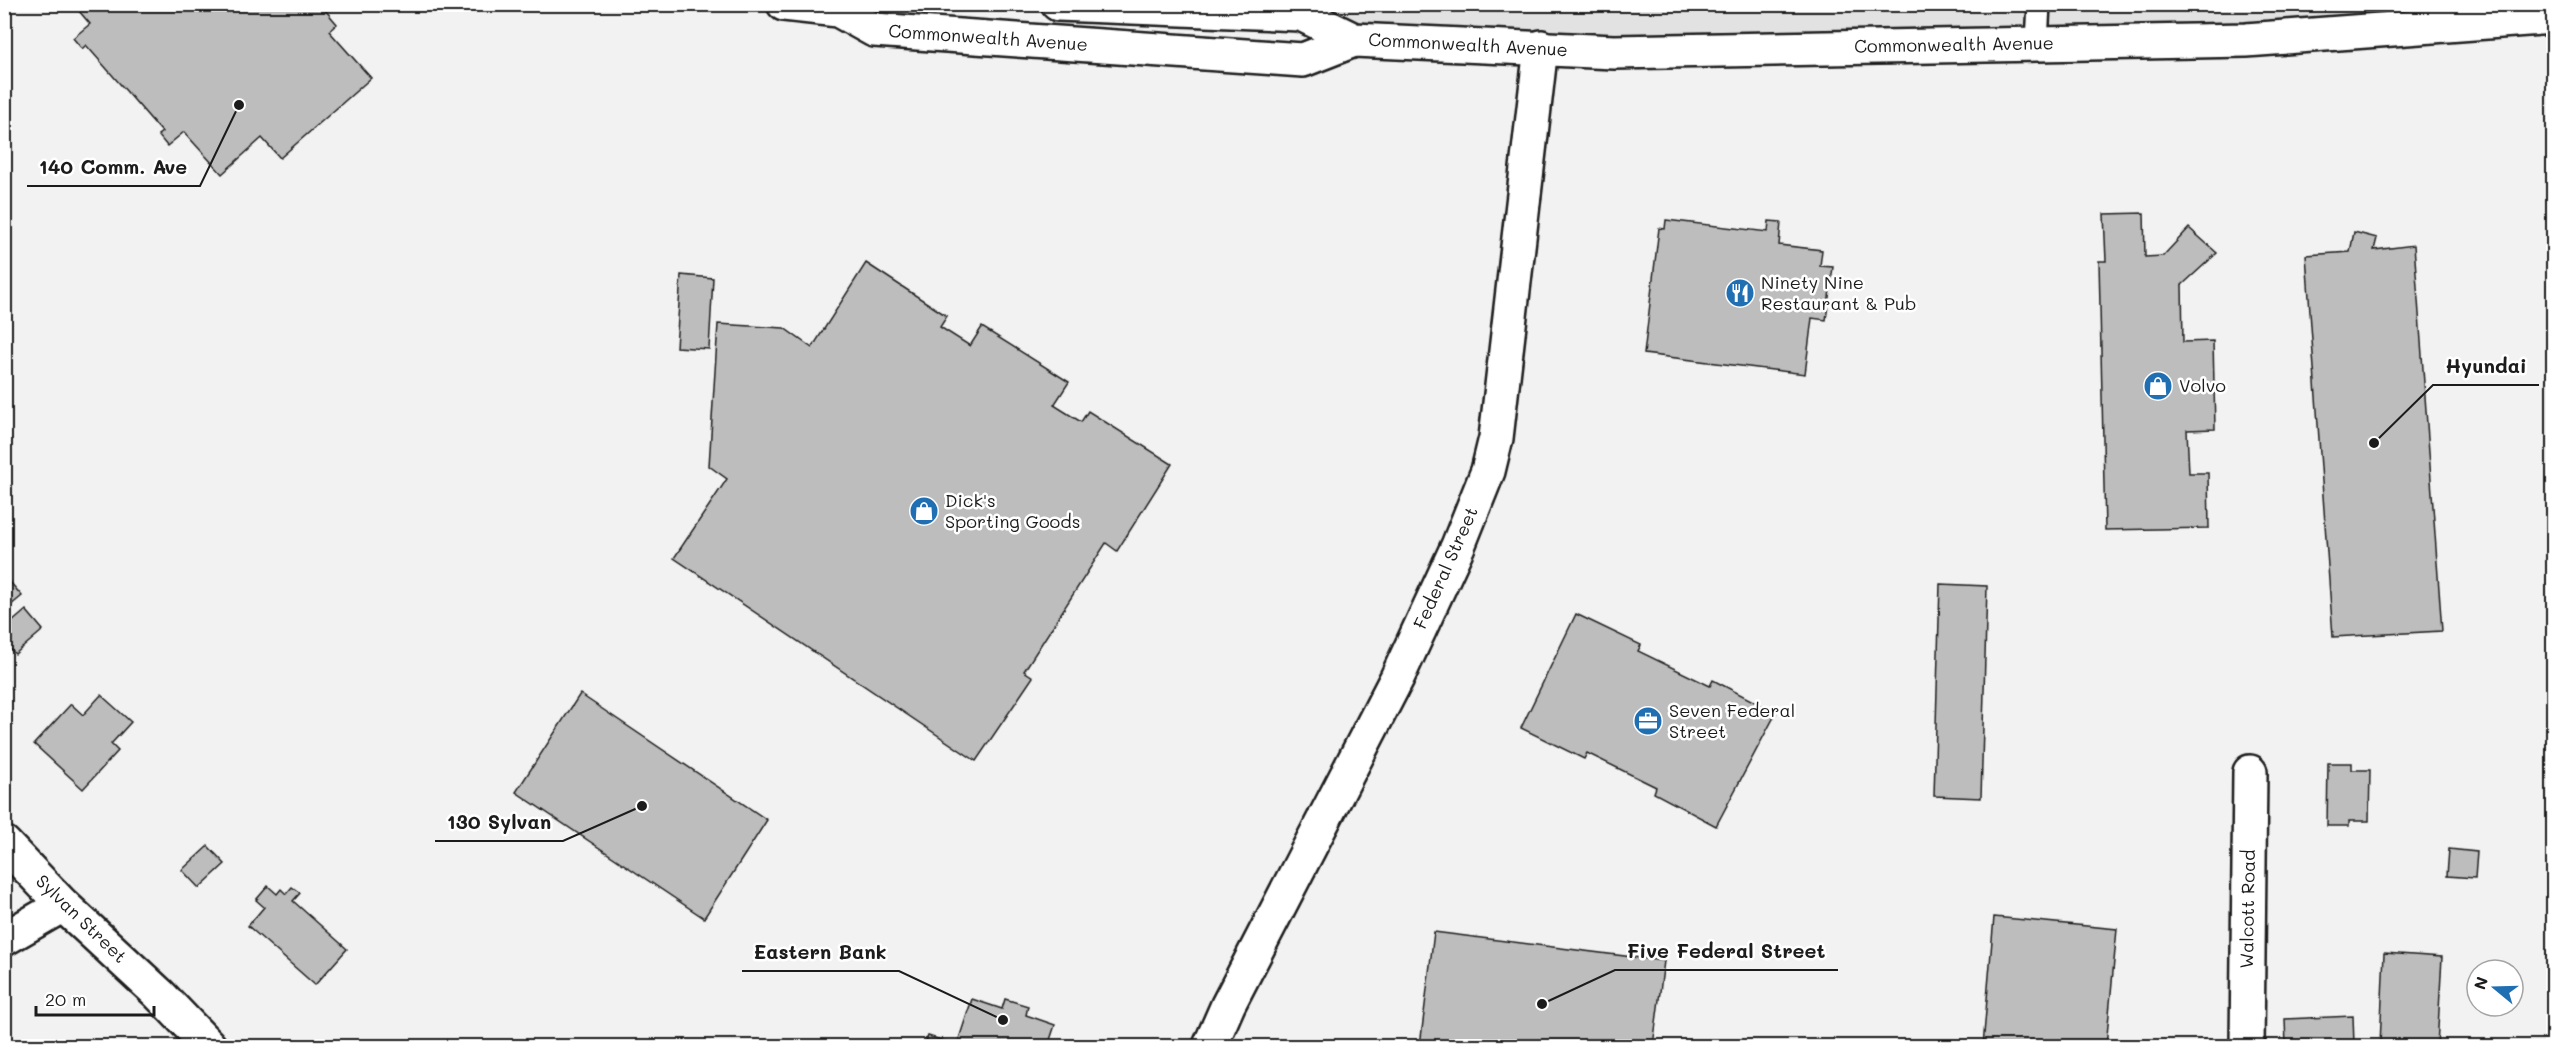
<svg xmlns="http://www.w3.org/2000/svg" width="2558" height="1051" viewBox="0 0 2558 1051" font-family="Mali,sans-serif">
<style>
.built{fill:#e2e2e2}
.building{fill:#bdbdbd;stroke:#1c1c1c;stroke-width:1.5}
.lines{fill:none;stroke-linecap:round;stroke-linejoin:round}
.service-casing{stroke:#1c1c1c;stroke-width:26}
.minor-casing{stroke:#1c1c1c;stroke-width:38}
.tertiary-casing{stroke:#1c1c1c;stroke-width:38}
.secondary-casing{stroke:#1c1c1c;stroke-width:38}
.service{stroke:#fff;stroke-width:21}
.minor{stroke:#fff;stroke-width:33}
.tertiary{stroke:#fff;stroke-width:33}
.secondary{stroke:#fff;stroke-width:33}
.labels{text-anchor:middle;stroke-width:5;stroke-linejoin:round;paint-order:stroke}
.street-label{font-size:18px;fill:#1c1c1c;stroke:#fff}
.poi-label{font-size:18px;fill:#1c1c1c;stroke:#fff;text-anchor:start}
.leader{fill:none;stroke:#1c1c1c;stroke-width:2}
.callout-dot{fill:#1c1c1c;stroke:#fff;stroke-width:2}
.callout-label{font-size:20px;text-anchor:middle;font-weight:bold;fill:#1c1c1c;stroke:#fff;stroke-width:5;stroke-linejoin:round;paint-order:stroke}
</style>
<rect width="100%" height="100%" fill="#f2f2f2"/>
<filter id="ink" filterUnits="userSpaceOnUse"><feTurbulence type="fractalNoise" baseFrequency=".0167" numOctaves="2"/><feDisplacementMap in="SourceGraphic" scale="12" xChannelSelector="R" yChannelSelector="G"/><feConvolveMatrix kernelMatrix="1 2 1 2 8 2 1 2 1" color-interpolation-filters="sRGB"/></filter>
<g filter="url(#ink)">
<polygon class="built" points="2553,4 2246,40 1354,40 1052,6 875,5"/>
<g class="building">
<polygon points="73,4 320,4 337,24 329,31 371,78 280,158 262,138 222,174 184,132 167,146 158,135 162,132 86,45 82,49 73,38 90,24"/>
<polygon points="2144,213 2145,257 2163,256 2189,228 2217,253 2182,285 2183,342 2213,341 2215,429 2187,430 2189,473 2208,473 2209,528 2105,530 2099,261 2106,261 2104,214"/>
<polygon points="1666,220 1768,232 1769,221 1781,222 1779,245 1822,250 1820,266 1833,267 1826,320 1812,318 1805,374 1644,354 1659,228 1665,229"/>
<polygon points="2354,232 2377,238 2374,250 2414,245 2442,631 2333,637 2306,255 2350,252"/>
<polygon points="866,263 947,316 940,327 970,346 982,327 1069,382 1054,405 1081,422 1088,411 1172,464 1117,551 1106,543 1024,671 1033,677 976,761 674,558 727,479 709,466 718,324 784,328 812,348"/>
<polygon points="681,275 713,278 709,349 676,347"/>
<polygon points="4,575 22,596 4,611"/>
<polygon points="1940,584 1987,586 1981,798 1934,796"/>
<polygon points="26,610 43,630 15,654 4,643 4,629"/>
<polygon points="1576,614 1641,645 1638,651 1710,686 1713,680 1776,713 1716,826 1654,793 1656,787 1587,753 1584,759 1521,728"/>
<polygon points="580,694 767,820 704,918 516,792"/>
<polygon points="101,695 131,722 111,744 118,751 83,789 34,744 71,704 83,715"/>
<polygon points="2328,763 2352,763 2352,770 2370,770 2369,821 2349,821 2349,826 2327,826"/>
<polygon points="208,846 225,864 199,888 182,870"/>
<polygon points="2449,849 2477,852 2475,878 2447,876"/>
<polygon points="268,886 277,894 281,889 286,894 292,887 300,893 293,901 347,949 315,985 248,926 264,907 256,900"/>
<polygon points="1994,917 2117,929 2106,1046 1983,1046"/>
<polygon points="1434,932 1664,961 1653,1046 1420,1046"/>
<polygon points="2384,953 2442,957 2437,1046 2380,1045"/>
<polygon points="972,999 1002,1009 1005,999 1028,1006 1026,1015 1055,1025 1048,1046 924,1046 928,1036 957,1045"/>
<polygon points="2353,1016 2354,1045 2364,1046 2286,1046 2285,1019"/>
</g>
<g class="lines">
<g class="service-casing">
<polyline id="service" points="2037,42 2039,4"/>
</g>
<g class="minor-casing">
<g id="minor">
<polyline points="784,4 838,10 874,30 1303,60 1354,40"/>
<polyline points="1058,4 1301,14 1354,40 1614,52 2246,40 2554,17"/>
<polyline points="1210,1046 1228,1005 1397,678 1458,546 1488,471 1496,438 1541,47"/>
<polyline points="2247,1046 2250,772"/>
</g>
</g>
<g class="tertiary-casing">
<polyline id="tertiary" points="4,939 63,905"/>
</g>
<g class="secondary-casing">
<polyline id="secondary" points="4,843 63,905 159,994 209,1046"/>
</g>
<use href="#service" class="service"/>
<use href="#minor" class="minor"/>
<use href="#tertiary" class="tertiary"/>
<use href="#secondary" class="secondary"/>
</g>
</g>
<defs>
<g id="restaurant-disc" transform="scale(1.5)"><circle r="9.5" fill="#1f6fb2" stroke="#fff"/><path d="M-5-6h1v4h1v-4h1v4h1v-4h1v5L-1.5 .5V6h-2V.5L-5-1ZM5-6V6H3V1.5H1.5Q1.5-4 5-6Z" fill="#fff"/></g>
<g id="shop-disc" transform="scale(1.5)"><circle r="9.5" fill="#1f6fb2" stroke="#fff"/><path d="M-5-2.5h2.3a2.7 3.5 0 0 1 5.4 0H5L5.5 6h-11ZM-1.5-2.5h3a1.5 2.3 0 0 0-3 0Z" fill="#fff"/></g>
<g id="office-disc" transform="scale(1.5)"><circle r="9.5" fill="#1f6fb2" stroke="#fff"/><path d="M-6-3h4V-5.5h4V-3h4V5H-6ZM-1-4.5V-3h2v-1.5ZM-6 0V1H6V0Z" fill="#fff"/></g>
</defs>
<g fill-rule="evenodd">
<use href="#restaurant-disc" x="1740" y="293"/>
<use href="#shop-disc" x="2158" y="386"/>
<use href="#shop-disc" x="924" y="511"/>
<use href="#office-disc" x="1648" y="721"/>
</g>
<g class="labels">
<g class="street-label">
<text transform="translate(988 38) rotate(4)" y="6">Commonwealth Avenue</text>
<text transform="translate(1468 45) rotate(3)" y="6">Commonwealth Avenue</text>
<text transform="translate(1954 45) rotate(-1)" y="6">Commonwealth Avenue</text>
<text transform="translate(1446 568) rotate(-66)" y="6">Federal Street</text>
<text transform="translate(2248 909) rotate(-89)" y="6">Walcott Road</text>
<text transform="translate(81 919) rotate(44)" y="6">Sylvan Street</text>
</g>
<g class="poi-label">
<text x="1761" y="289">Ninety Nine<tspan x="1761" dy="21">Restaurant &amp; Pub</tspan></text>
<text x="2179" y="392">Volvo</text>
<text x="945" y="507">Dick's<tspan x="945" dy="21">Sporting Goods</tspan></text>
<text x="1669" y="717">Seven Federal<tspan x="1669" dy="21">Street</tspan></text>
</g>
</g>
<path class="leader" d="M239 105L200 186H27M2374 443L2433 385H2539M642 806L563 841H435M1542 1004L1615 970H1838M1003 1020L899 971H742"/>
<g class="callout-dot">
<circle cx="239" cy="105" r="6"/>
<circle cx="2374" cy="443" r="6"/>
<circle cx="642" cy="806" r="6"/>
<circle cx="1542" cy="1004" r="6"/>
<circle cx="1003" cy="1020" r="6"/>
</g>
<g class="callout-label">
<text x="113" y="174">140 Comm. Ave</text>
<text x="2486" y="373">Hyundai</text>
<text x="499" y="829">130 Sylvan</text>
<text x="1726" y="958">Five Federal Street</text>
<text x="820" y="959">Eastern Bank</text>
</g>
<rect width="2558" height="1051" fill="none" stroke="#fff" stroke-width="24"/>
<rect x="12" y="12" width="2534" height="1027" fill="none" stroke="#1c1c1c" stroke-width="2" filter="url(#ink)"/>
<g transform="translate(2495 988) rotate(289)"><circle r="28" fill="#ffffff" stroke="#a4a4a4" stroke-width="1.5"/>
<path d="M0-4.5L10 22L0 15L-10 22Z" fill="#1f6fb2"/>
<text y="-9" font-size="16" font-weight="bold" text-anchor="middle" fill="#1c1c1c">N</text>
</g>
<path d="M36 1006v9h118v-9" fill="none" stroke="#1c1c1c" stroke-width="3"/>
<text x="45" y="1006" font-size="18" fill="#1c1c1c" stroke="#ffffff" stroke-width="4.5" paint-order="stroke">20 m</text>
</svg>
